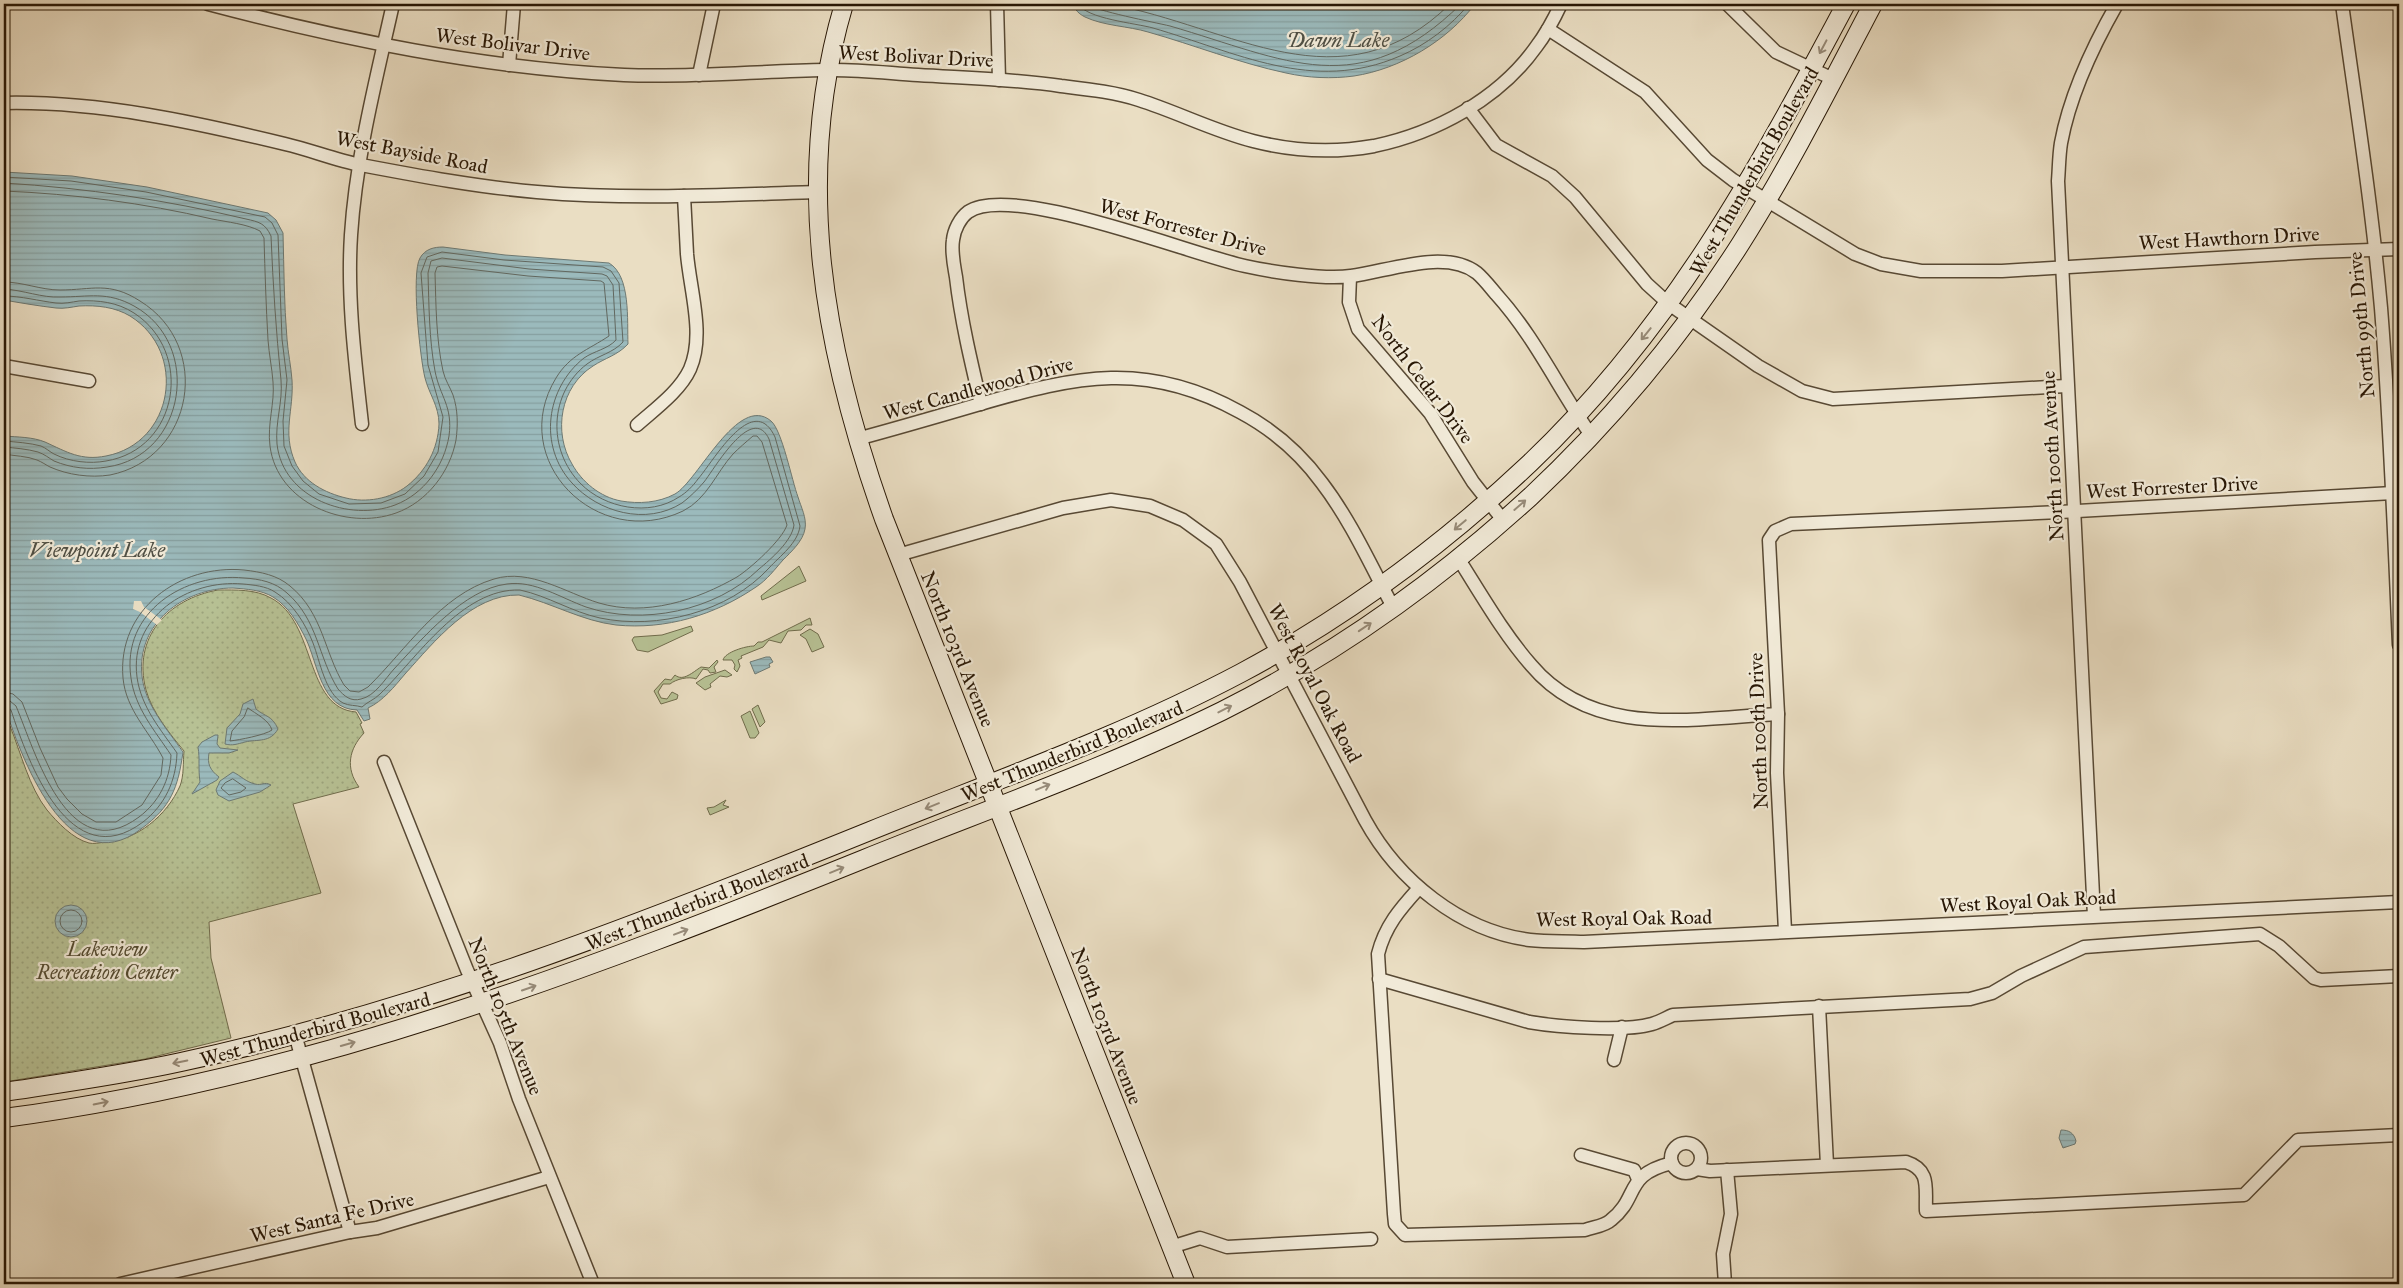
<svg xmlns="http://www.w3.org/2000/svg" width="2403" height="1288" viewBox="0 0 2403 1288" font-family="'IM FELL Great Primer',serif">
<style>
.green{fill:#b7c194;stroke:#706c4c}
.park{fill:url(#park-dots);stroke:#706c4c}
.water{fill:url(#water-rules);stroke:#6d7973}
.pier{fill:#eadec3}
.lines{fill:none;stroke-linecap:round;stroke-linejoin:round}
.shore{stroke:#626860;stroke-width:1}
.street-casing{stroke:#584934;stroke-width:15}
.secondary-casing{stroke:#281705;stroke-width:20}
.street{stroke:#f1ead8;stroke-width:12}
.secondary{stroke:#f1ead8;stroke-width:18}
.oneway{stroke:#978b79}
.labels{text-anchor:middle;stroke-width:4.5;stroke-linejoin:round;paint-order:stroke}
.street-label{font-size:20px;fill:#281705;stroke:#f1ead8}
.park-label{font-size:20px;font-style:italic;fill:#534a30;stroke:#f1ead8}
.water-label{font-size:21px;font-style:italic;fill:#505045;stroke:#f1ead8}
</style>
<defs>
<pattern id="park-dots" width="8" height="8" patternUnits="userSpaceOnUse" patternTransform="scale(1.25)"><rect width="8" height="8" fill="#b7c194"/><path d="M2 2h.1M6 6h.1" fill="none" stroke="#9da57e" stroke-width="1.8" stroke-linecap="round"/></pattern>
<pattern id="water-rules" width="6" height="5" patternUnits="userSpaceOnUse" patternTransform="scale(1.25)"><rect width="6" height="5" fill="#9bbabc"/><path d="M0 2.5h6" fill="none" stroke="#869fa0"/></pattern>
</defs>
<rect width="100%" height="100%" fill="#eadec3"/>
<filter id="stains"><feTurbulence type="fractalNoise" baseFrequency=".004" numOctaves="4"/><feColorMatrix values="0 0 0 0 .2 0 0 0 0 .09 0 0 0 0 .02 0 0 0 .5 -.17"/></filter>
<radialGradient id="worn" r=".72"><stop offset=".6" stop-color="#630" stop-opacity="0"/><stop offset="1" stop-color="#630" stop-opacity=".3"/></radialGradient>
<g class="green">
<polygon points="799,566 806,581 762,600 761,596"/>
<path d="M810 618 812 625H806L801 630 788 631 781 643 769 640 763 647 741 656 742 658 738 660 740 666 737 672 734 669 735 665 732 660H723C725 652 746 646 754 646L758 642H762Z"/>
<polygon points="691,626 693,631 648,652 637,650 632,640 634,637 662,635"/>
<polygon points="810,629 818,634 824,647 812,652 806,639 800,635"/>
<path d="M717 660 718 662 714 667 716 672 710 673 708 670 703 669 696 679C689 676 676 679 670 684H663L658 692 661 698 667 699 672 692 678 695 677 699 661 704 654 691 665 679 671 680 675 675C683 682 693 672 701 667L709 668Z"/>
<polygon points="725,670 732,675 727,677 720,676 710,684 711,687 705,690 696,683 705,677"/>
<polygon points="758,705 765,722 760,727 752,709"/>
<polygon points="750,711 759,733 755,738 750,738 741,716"/>
<polygon points="726,800 723,805 729,807 710,815 707,808 714,807"/>
</g>
<path class="park" d="M218 590C236 590 255 589 271 598 317 622 304 708 356 712L362 723 360 724 364 733C349 749 345 768 359 787L293 804 321 893 209 922 211 958 231 1038 145 1059 4 1082V734L10 726C21 753 29 787 47 810 57 822 73 839 89 843 93 844 100 843 104 842 137 841 167 815 180 786 184 776 183 762 184 751 170 734 152 712 146 690 132 637 168 599 218 590Z"/>
<g class="water">
<path d="M1073 4H1475C1447 41 1400 69 1354 76 1332 79 1308 78 1286 73 1239 63 1194 45 1148 32 1128 26 1104 26 1085 17 1079 14 1075 10 1073 4Z"/>
<path d="M4 172 72 176 147 187 268 213 276 220 283 233C284 268 284 304 287 339 288 353 291 366 292 380 294 410 282 432 295 462 304 482 325 493 346 498 366 503 390 499 407 486 426 471 438 449 439 424 439 406 429 394 425 378 420 358 411 273 420 258 425 249 434 247 443 247L505 255 609 263C631 276 627 321 628 344 618 355 605 358 593 366 560 387 553 432 572 464 582 482 600 497 621 501 639 504 658 503 675 494 698 481 738 393 771 421 782 430 792 481 798 497 801 507 807 518 805 529 803 541 791 552 783 560 775 569 767 580 756 587 715 615 666 630 616 625 582 621 552 603 519 595 472 594 434 642 405 674 394 687 383 701 368 708L370 719 364 721 357 710C321 709 318 664 306 639 298 623 288 606 273 597 262 590 246 589 233 588 184 588 136 623 142 676 145 705 167 729 183 752 178 788 171 807 141 829 67 885 20 755 4 704V436C17 437 33 437 45 442 67 452 81 461 106 456 174 443 188 352 130 316 115 307 97 305 79 306 72 307 64 309 56 308 39 306 21 303 4 300Z"/>
<polygon points="766,657 770,657 773,662 769,664 770,667 755,674 750,662"/>
<path d="M253 699 256 709C265 717 272 715 278 729 270 743 258 739 245 742 237 744 233 746 225 744L227 728 240 714 243 704Z"/>
<path d="M215 735H218L217 744 220 748 238 750 229 753H209C207 764 210 770 219 777L217 780 192 794 200 782C198 768 200 759 198 747L202 742Z"/>
<path d="M233 772C241 776 246 782 255 784 262 786 264 781 271 785L260 792 229 801 218 795 216 790 220 781Z"/>
<circle cx="71" cy="921" r="16"/>
<path d="M2061 1130C2069 1130 2074 1133 2076 1141L2075 1144 2063 1148 2059 1138Z"/>
</g>
<polygon class="pier" points="134,601 141,601 144,607 162,620 157,625 140,612 133,609"/>
<g class="lines">
<g class="shore">
<path d="M1078 4C1087 19 1135 23 1153 28 1236 52 1313 94 1400 56 1426 45 1451 26 1469 4"/>
<path d="M1086 4C1096 11 1153 22 1170 26 1287 60 1359 104 1461 4"/>
<path d="M1109 4C1232 26 1341 111 1450 4"/>
<path d="M4 177 71 181 146 192 265 217 272 223 278 235 282 339 287 380 283 421 284 446 292 466 303 481 319 494 349 504 381 503 405 494 424 476 438 452 443 417 428 365 421 273 427 257 442 252 504 260 603 267 611 271 619 283 623 342C613 353 599 355 587 364 549 393 547 450 581 484 605 508 649 517 679 497 686 493 693 486 698 479 713 462 753 390 775 437L800 526C798 543 780 556 769 568 729 612 657 630 600 618 572 612 548 596 520 590 462 588 417 658 380 694 374 700 367 702 362 707 356 705 349 706 343 703 325 693 320 661 313 643 306 625 293 603 275 592 266 586 253 585 243 584 188 579 129 617 137 677 141 707 161 730 177 753 176 781 165 805 143 822 70 877 28 762 11 710L4 706"/>
<path d="M4 183C86 188 166 200 246 219 259 222 265 223 271 236 273 285 276 331 281 380 283 402 275 422 277 444 283 499 350 522 395 505 424 494 444 466 449 436 453 406 440 397 435 371 429 339 429 305 428 273L431 261 442 258 529 269 602 274 607 276 613 285 616 340C608 349 594 351 584 358 546 388 538 446 572 483 598 512 646 526 682 503 690 497 698 489 704 482 715 468 752 403 769 439L794 525C792 541 771 559 759 569 716 611 642 626 586 607 561 598 534 580 507 584 464 589 422 639 394 669 385 679 375 696 361 699 351 702 344 696 338 689 318 657 318 620 287 593 275 582 260 579 244 578 185 572 121 612 131 678 135 708 155 731 171 755 170 780 159 802 139 817 68 870 35 751 16 706L10 701 4 700"/>
<path d="M4 191C74 194 144 203 212 219 227 222 247 224 260 231L264 238C265 272 266 306 268 340 269 354 272 368 273 382 275 403 267 424 270 446 277 503 346 531 396 513 427 502 450 472 456 440 458 425 458 410 453 395 450 387 445 380 443 371 436 339 436 305 435 273L437 267 442 266 528 276 601 281 604 283 609 336C588 350 570 355 556 378 506 460 597 552 683 511 707 499 716 473 733 454 739 448 746 442 753 436H757L762 442 787 525C782 540 751 568 737 577 697 600 646 617 599 603 566 593 530 568 494 579 440 595 406 650 368 687L359 692 350 691 344 685C324 652 323 613 290 586 277 575 261 572 244 570 180 564 117 609 123 678 126 710 149 731 163 758L161 775 142 805 116 822H96L82 814 67 799 58 787 40 748 22 702 13 694 4 692"/>
<path d="M4 282C23 282 41 290 60 290 92 290 109 281 140 301 213 346 194 458 110 475 90 478 68 475 50 467 46 465 42 462 37 460 27 456 14 456 4 454"/>
<path d="M4 289C23 290 42 298 60 297 89 297 107 291 134 306 203 344 186 456 107 467 89 470 71 468 54 461 49 458 44 454 38 452 27 449 15 448 4 447"/>
<path d="M4 296C21 296 39 301 56 303 64 304 72 302 79 301 98 300 117 302 134 313 194 352 179 449 106 461 90 464 70 462 54 454 50 452 46 448 41 446 30 443 16 442 4 441"/>
<path d="M248 708C256 714 269 720 272 730 265 735 239 740 230 741L232 731 244 717Z"/>
<polygon points="233,779 246,788 241,792 229,795 221,788 225,783"/>
<circle cx="71" cy="921" r="11"/>
</g>
<g class="street-casing">
<g id="street">
<path d="M208 4C344 40 483 68 624 75 691 78 758 71 825 70 856 69 887 73 918 75 966 78 1014 79 1061 86 1086 89 1115 92 1139 100 1177 112 1214 131 1253 141 1292 151 1335 153 1374 146 1436 133 1499 99 1536 47 1546 34 1554 19 1561 4"/>
<polyline points="997,4 999,80"/>
<polyline points="1727,4 1776,52 1833,79"/>
<path d="M2342 4C2356 105 2372 206 2381 308 2390 420 2394 533 2399 645"/>
<polyline points="1548,29 1645,92 1707,160 1733,180 1855,254 1881,264 1921,271 2002,271 2315,252 2399,249"/>
<polyline points="509,65 514,4"/>
<polyline points="699,75 714,4"/>
<path d="M4 103C98 101 194 122 285 144 311 150 335 160 361 165 419 176 478 187 537 192 630 200 724 195 818 192"/>
<polyline points="1468,108 1496,145 1552,176 1575,197 1647,284 1669,304 1758,366 1802,391 1833,399 2066,386"/>
<polyline points="1350,277 1349,302 1358,329 1430,413 1473,482 1503,520"/>
<polyline points="4,366 89,381"/>
<path d="M981 404C971 362 961 320 956 277 954 265 951 252 953 240 954 230 960 218 968 212 1011 182 1192 255 1245 266 1272 272 1325 280 1351 276 1386 272 1445 248 1477 273 1484 279 1490 287 1496 294 1535 337 1558 388 1591 435"/>
<path d="M362 424C355 361 347 298 351 235 356 157 376 80 393 4"/>
<path d="M637 425C655 409 680 391 690 369 705 335 690 290 687 254 686 235 685 216 684 196"/>
<path d="M857 439C898 428 939 416 980 404 1076 376 1147 360 1240 412 1272 429 1300 453 1322 483 1351 521 1371 566 1393 607"/>
<path d="M898 555 1063 508 1111 500 1150 506 1183 520 1216 544 1240 582 1365 820C1398 880 1460 931 1530 940 1548 942 1566 941 1584 942L2399 902"/>
<path d="M1458 558C1481 594 1503 633 1531 665 1594 740 1693 718 1778 714"/>
<polyline points="384,762 467,970 500,1043 519,1099 593,1284"/>
<path d="M1419 888C1400 909 1385 926 1378 954L1394 1214 1395 1224 1405 1235 1585 1230C1593 1227 1605 1226 1611 1220 1640 1197 1623 1175 1672 1163"/>
<path d="M2094 916 2058 181C2059 169 2059 155 2061 143 2070 94 2093 46 2117 4"/>
<polyline points="1785,931 1777,773 1778,714 1769,540 1775,531 1791,524 2060,512 2393,493"/>
<path d="M1379 979 1529 1022C1558 1027 1624 1032 1652 1024 1659 1022 1666 1018 1673 1015L1970 999 1992 993 2021 976 2084 947 2260 934 2279 946 2314 978 2321 980 2399 976"/>
<polyline points="1819,1006 1827,1165"/>
<polyline points="295,1034 350,1232"/>
<polyline points="1614,1060 1622,1027"/>
<circle cx="1686" cy="1158" r="15"/>
<polyline points="1581,1155 1634,1170 1638,1179"/>
<path d="M1697 1169 1710 1171 1906 1162C1931 1170 1925 1188 1926 1211L2244 1195 2298 1140 2399 1135"/>
<polyline points="1171,1247 1200,1238 1227,1247 1371,1239"/>
<polyline points="120,1284 350,1232 377,1228 549,1177"/>
<polyline points="1725,1284 1723,1254 1731,1214 1727,1170"/>
</g>
</g>
<g class="secondary-casing">
<g id="secondary">
<path d="M844 4C792 179 824 350 884 519L1186 1284"/>
<path d="M4 1092C63 1083 122 1075 181 1062 419 1011 645 922 870 831 994 781 1122 736 1241 673 1346 617 1443 545 1530 463 1671 329 1756 173 1846 4"/>
<path d="M4 1118C303 1079 586 971 864 859 983 811 1106 768 1222 711 1334 655 1438 581 1530 497 1610 422 1682 336 1741 243 1789 167 1831 84 1873 4"/>
</g>
</g>
<use href="#street" class="street"/>
<use href="#secondary" class="secondary"/>
</g>
<defs><path id="oneway-shaft" d="M-6 0H5M1.5-3L5.5 0L1.5 3" fill="none" stroke-width="1.6" stroke-linecap="round" stroke-linejoin="round" transform="scale(1.25)"/></defs>
<g class="oneway">
<use href="#oneway-shaft" transform="translate(1823 47) rotate(118)"/>
<use href="#oneway-shaft" transform="translate(1646 334) rotate(129)"/>
<use href="#oneway-shaft" transform="translate(1520 505) rotate(-41)"/>
<use href="#oneway-shaft" transform="translate(1460 525) rotate(140)"/>
<use href="#oneway-shaft" transform="translate(1365 627) rotate(-34)"/>
<use href="#oneway-shaft" transform="translate(1225 709) rotate(-27)"/>
<use href="#oneway-shaft" transform="translate(1043 787) rotate(-22)"/>
<use href="#oneway-shaft" transform="translate(932 806) rotate(158)"/>
<use href="#oneway-shaft" transform="translate(837 870) rotate(-22)"/>
<use href="#oneway-shaft" transform="translate(681 932) rotate(-21)"/>
<use href="#oneway-shaft" transform="translate(529 988) rotate(-19)"/>
<use href="#oneway-shaft" transform="translate(348 1044) rotate(-16)"/>
<use href="#oneway-shaft" transform="translate(180 1062) rotate(168)"/>
<use href="#oneway-shaft" transform="translate(101 1103) rotate(-12)"/>
</g>
<g class="labels">
<g class="street-label">
<text transform="translate(513 44) rotate(7)" y="7">West Bolivar Drive</text>
<text transform="translate(916 56) rotate(3)" y="7">West Bolivar Drive</text>
<text transform="translate(412 152) rotate(11)" y="7">West Bayside Road</text>
<text transform="translate(1754 171) rotate(-60)" y="7">West Thunderbird Boulevard</text>
<text transform="translate(1183 227) rotate(15)" y="7">West Forrester Drive</text>
<text transform="translate(2229 238) rotate(-3)" y="7">West Hawthorn Drive</text>
<text transform="translate(2361 325) rotate(-95)" y="7">North 99th Drive</text>
<text transform="translate(1423 379) rotate(53)" y="7">North Cedar Drive</text>
<text transform="translate(978 388) rotate(-15)" y="7">West Candlewood Drive</text>
<text transform="translate(2052 456) rotate(-93)" y="7">North 100th Avenue</text>
<text transform="translate(2172 487) rotate(-3)" y="7">West Forrester Drive</text>
<text transform="translate(958 649) rotate(68)" y="7">North 103rd Avenue</text>
<text transform="translate(1315 683) rotate(62)" y="7">West Royal Oak Road</text>
<text transform="translate(1758 731) rotate(-92)" y="7">North 100th Drive</text>
<text transform="translate(1072 751) rotate(-22)" y="7">West Thunderbird Boulevard</text>
<text transform="translate(2028 901) rotate(-3)" y="7">West Royal Oak Road</text>
<text transform="translate(697 902) rotate(-21)" y="7">West Thunderbird Boulevard</text>
<text transform="translate(1624 918) rotate(-1)" y="7">West Royal Oak Road</text>
<text transform="translate(506 1016) rotate(68)" y="7">North 105th Avenue</text>
<text transform="translate(1107 1026) rotate(69)" y="7">North 103rd Avenue</text>
<text transform="translate(315 1029) rotate(-15)" y="7">West Thunderbird Boulevard</text>
<text transform="translate(332 1217) rotate(-13)" y="7">West Santa Fe Drive</text>
</g>
<g class="park-label">
<text x="107" y="956">Lakeview<tspan x="107" dy="23">Recreation Center</tspan></text>
</g>
<g class="water-label">
<text x="1338" y="47">Dawn Lake</text>
<text x="97" y="557">Viewpoint Lake</text>
</g>
</g>
<rect width="2403" height="1288" fill="none" stroke="#eadec3" stroke-width="20"/>
<rect x="5" y="5" width="2393" height="1278" fill="none" stroke="#281705" stroke-width="2.5"/>
<rect x="10" y="10" width="2383" height="1268" fill="none" stroke="#281705"/>
<rect width="100%" height="100%" filter="url(#stains)"/>
<rect width="100%" height="100%" fill="url(#worn)"/>
</svg>
